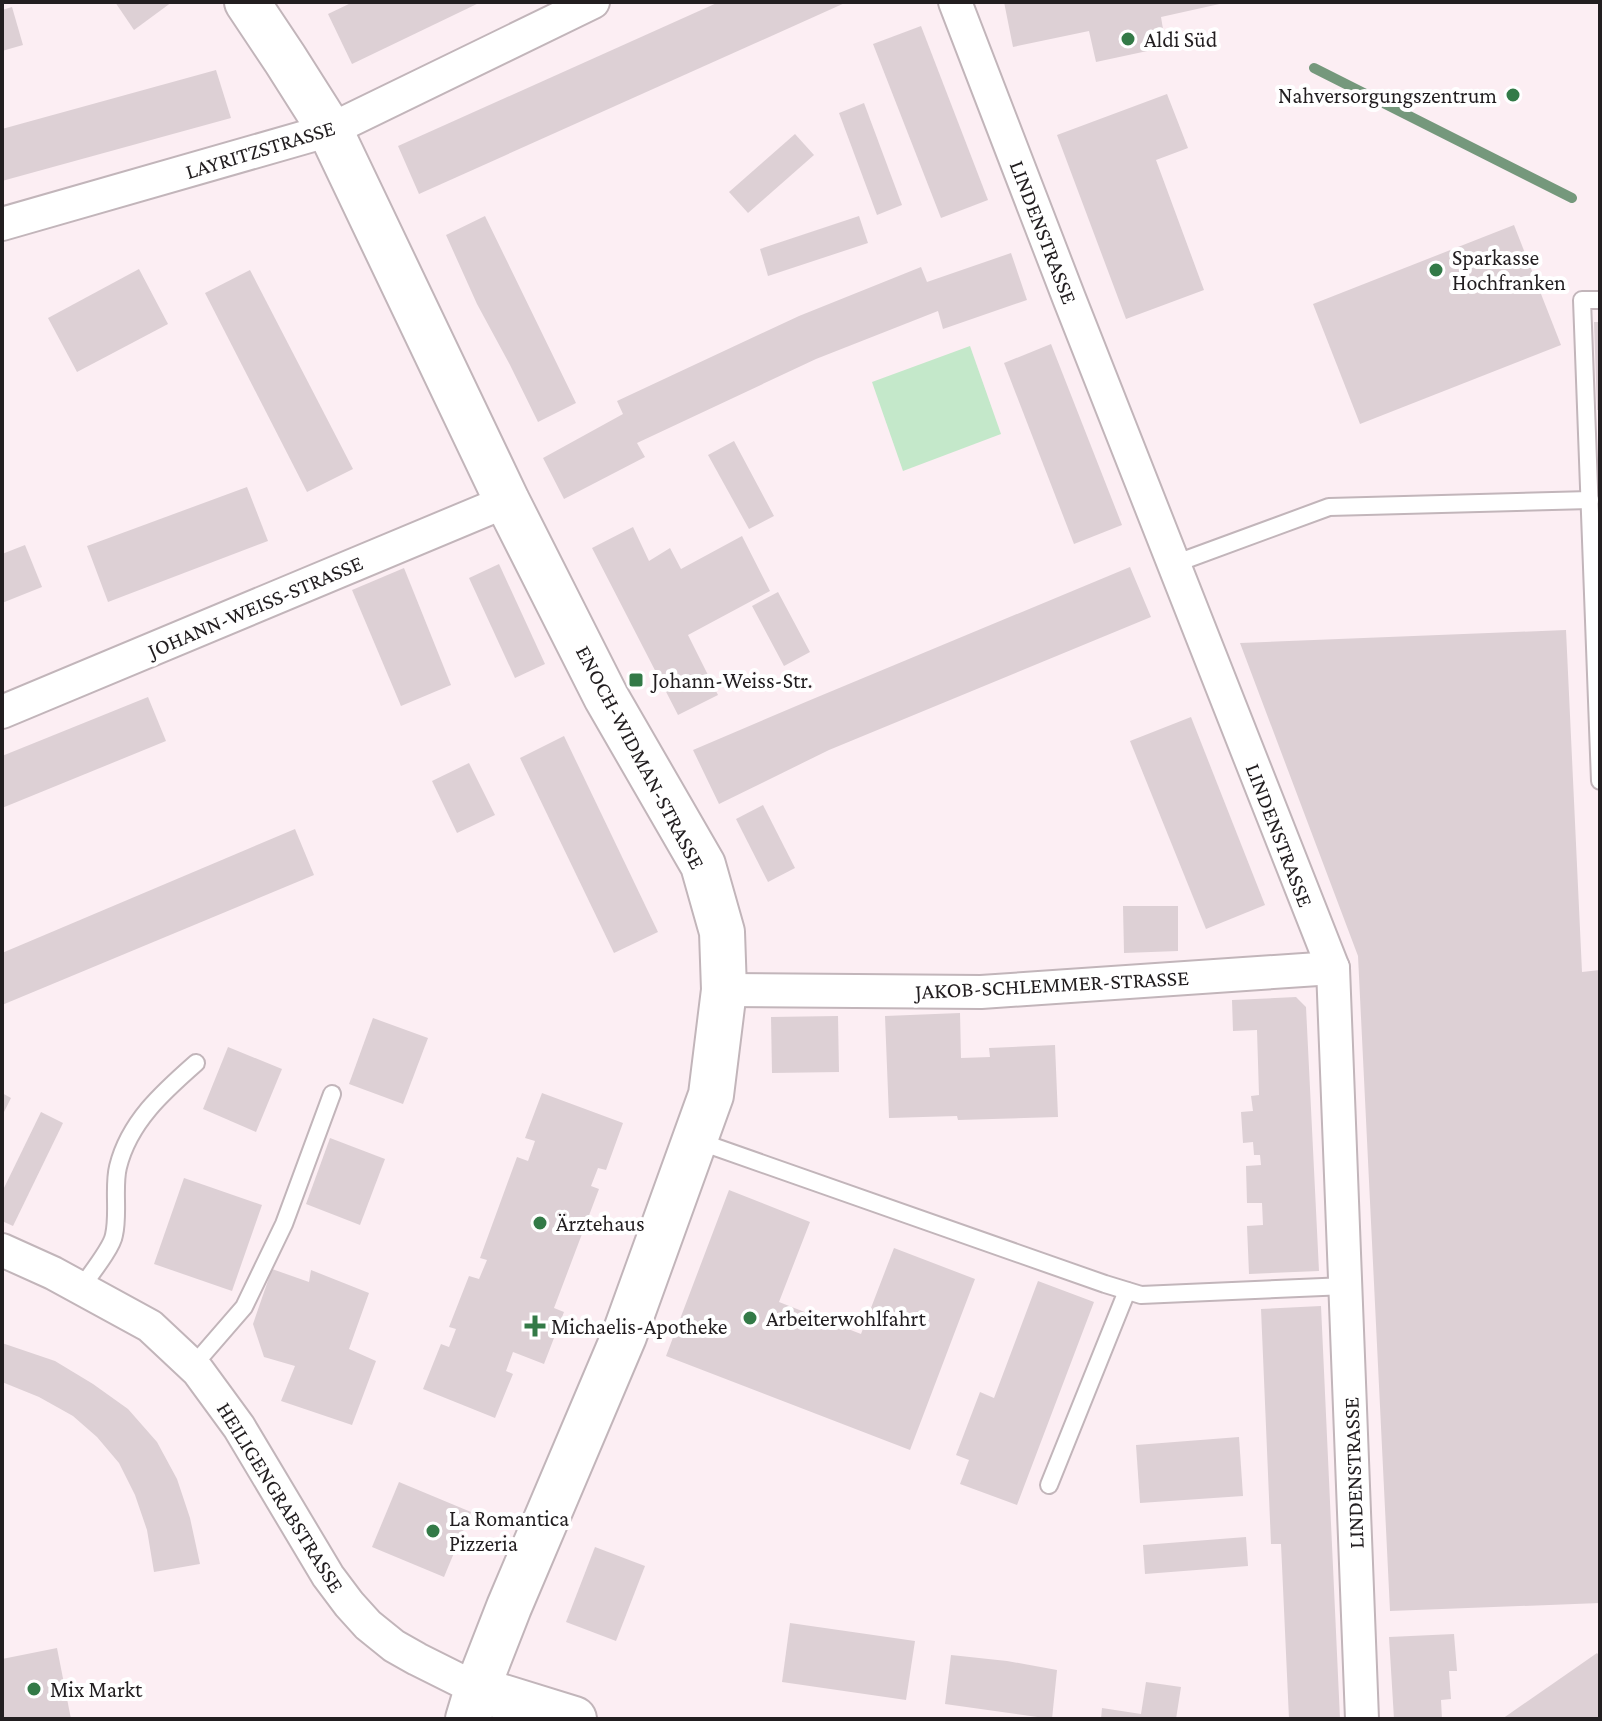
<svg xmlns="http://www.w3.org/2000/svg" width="1602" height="1721" viewBox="0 0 1602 1721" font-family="'Crimson Pro',serif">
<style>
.green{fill:#c4e8ca}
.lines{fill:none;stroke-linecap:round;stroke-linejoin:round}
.stream{stroke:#75987c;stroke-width:10}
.building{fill:#ddd0d5}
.lane-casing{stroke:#c2b5ba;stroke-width:20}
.street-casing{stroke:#c2b5ba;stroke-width:36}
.secondary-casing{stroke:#c2b5ba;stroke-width:48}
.lane{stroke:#fff;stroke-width:16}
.street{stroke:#fff;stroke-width:32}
.secondary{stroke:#fff;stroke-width:44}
.poi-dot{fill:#337a47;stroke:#fff;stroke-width:3}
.labels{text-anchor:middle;stroke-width:8;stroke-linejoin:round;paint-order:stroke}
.poi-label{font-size:22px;fill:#221e20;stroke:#fff;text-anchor:start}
.street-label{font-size:22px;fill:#221e20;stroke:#fff}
</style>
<rect width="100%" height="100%" fill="#fceef3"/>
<polygon class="green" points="970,346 1001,434 903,471 872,382"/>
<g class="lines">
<polyline class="stream" points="1314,68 1572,198"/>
</g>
<g class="building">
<polygon points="115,2 172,2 134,30"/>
<polygon points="353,2 481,2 352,64 328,14"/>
<polygon points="719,2 847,2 419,194 398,146"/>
<polygon points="1004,2 1224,2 1224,3 1161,17 1166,47 1096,62 1089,31 1013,47"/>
<polygon points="12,7 23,45 2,51 2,10"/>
<polygon points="921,26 988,200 941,218 873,44"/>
<polygon points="216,70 231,118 2,181 2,129"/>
<polygon points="1167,94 1188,148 1156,160 1204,290 1126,319 1057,135"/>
<polygon points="864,103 902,205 877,215 839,113"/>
<polygon points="795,134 814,155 748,213 729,192"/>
<polygon points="485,216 576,403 538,422 510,365 477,304 446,235"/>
<polygon points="859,216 868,243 768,276 760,249"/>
<polygon points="1514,225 1561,345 1360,424 1313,304"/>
<polygon points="1011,253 1027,300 943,329 938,311 816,359 637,443 645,457 564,499 543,458 623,414 617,401 799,316 921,267 927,282"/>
<polygon points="139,269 168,324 77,372 48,318"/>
<polygon points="250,270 353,469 307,492 205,293"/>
<polygon points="1594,322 1600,322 1600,410 1597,410"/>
<polygon points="1051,344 1122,525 1074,544 1004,363"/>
<polygon points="734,441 774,516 749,529 708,455"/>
<polygon points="247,487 268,541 108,602 87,546"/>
<polygon points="633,527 649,561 670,548 681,569 742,536 770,591 688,635 718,695 678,715 592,548"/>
<polygon points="25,545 42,587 2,603 2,554"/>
<polygon points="499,564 545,664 515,678 469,578"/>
<polygon points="1130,567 1151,617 829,750 719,804 693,750 808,701"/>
<polygon points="404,568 451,685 401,706 352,590"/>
<polygon points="778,592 810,652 784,666 752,606"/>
<polygon points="1566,630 1582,972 1600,970 1600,1603 1390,1611 1358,956 1240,643"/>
<polygon points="148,697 166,741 2,808 2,756"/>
<polygon points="1191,717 1265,905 1206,929 1130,741"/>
<polygon points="564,736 658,932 614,953 520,758"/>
<polygon points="469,763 495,815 457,833 432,781"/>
<polygon points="763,805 795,868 768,882 736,819"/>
<polygon points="295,829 314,875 2,1005 2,953"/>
<polygon points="1123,906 1178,906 1178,951 1124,953"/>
<polygon points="1296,997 1306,1007 1319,1271 1249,1274 1247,1226 1263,1225 1262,1203 1247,1203 1246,1166 1261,1165 1260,1155 1254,1155 1253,1142 1243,1143 1241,1112 1253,1111 1251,1096 1259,1095 1257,1030 1233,1031 1232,1000"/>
<polygon points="960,1013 961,1058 990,1057 989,1048 1055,1045 1058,1117 958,1120 957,1116 889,1118 885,1016"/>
<polygon points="838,1016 839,1072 772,1073 771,1017"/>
<polygon points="373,1018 428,1038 403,1104 349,1084"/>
<polygon points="228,1047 282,1069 256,1132 203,1109"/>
<polygon points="2,1093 11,1098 2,1116"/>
<polygon points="542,1093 623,1123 606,1170 598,1168 591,1186 599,1189 554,1308 564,1312 544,1364 513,1352 506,1371 513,1374 495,1418 423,1389 441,1344 449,1347 456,1329 449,1327 469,1276 479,1279 487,1260 480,1258 517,1157 528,1161 535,1141 525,1138"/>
<polygon points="41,1112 63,1123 13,1226 2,1221 2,1192"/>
<polygon points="330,1138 385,1159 360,1225 306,1204"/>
<polygon points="184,1178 262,1205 232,1291 154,1264"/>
<polygon points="729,1190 810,1222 779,1302 861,1334 894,1248 975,1279 910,1450 666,1356"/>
<polygon points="272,1269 309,1282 311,1270 369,1293 349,1349 376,1361 352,1425 281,1401 295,1366 264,1357 253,1324"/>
<polygon points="1038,1281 1094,1302 1017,1505 960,1484 969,1460 956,1455 980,1392 994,1398"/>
<polygon points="1321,1306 1340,1719 1289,1719 1281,1544 1271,1544 1261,1309"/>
<polygon points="2,1343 55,1361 93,1384 128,1409 157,1442 177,1479 190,1518 200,1564 154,1572 147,1530 135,1495 119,1463 97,1437 73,1416 39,1397 2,1382"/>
<polygon points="1239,1437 1243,1496 1140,1503 1136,1445"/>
<polygon points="399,1482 471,1512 444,1577 372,1547"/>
<polygon points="1246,1537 1248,1566 1145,1574 1143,1545"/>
<polygon points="595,1547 645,1566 616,1641 566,1622"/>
<polygon points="790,1623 915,1641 906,1700 782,1682"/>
<polygon points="1454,1634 1457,1671 1449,1671 1451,1699 1441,1700 1442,1719 1394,1719 1389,1637"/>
<polygon points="57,1648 71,1719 2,1719 2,1659"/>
<polygon points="1597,1653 1600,1657 1600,1719 1502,1719"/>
<polygon points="951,1655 1007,1661 1057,1670 1052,1719 945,1704"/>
<polygon points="1146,1682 1181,1687 1176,1719 1101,1719 1102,1708 1141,1714"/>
</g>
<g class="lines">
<g class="lane-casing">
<g id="lane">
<polyline points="1600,300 1582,300 1600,781"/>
<polyline points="1174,564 1329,507 1590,500"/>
<polyline points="698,1141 1105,1284 1141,1295 1346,1286"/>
<path d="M81 1288C89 1276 112 1248 114 1235 119 1214 113 1187 118 1167 129 1122 163 1092 196 1063"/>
<polyline points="192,1367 244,1307 284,1224 332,1094"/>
<polyline points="1049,1485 1127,1291"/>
</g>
</g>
<g class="street-casing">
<g id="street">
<polyline points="955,2 1069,298 1333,968 1362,1719"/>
<polyline points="2,224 330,130 593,2"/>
<polyline points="2,712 507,501"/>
<polyline points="724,990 981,992 1333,968"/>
<polyline points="2,1250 53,1273 150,1326 198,1371 239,1427 328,1576 349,1604 368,1625 394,1646 417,1659 477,1689"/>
</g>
</g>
<g class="secondary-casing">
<g id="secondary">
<polyline points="247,2 285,59 330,130 507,501 606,697 703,865 722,932 724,990 711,1095 624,1336 509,1607 477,1689 468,1719"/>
<polyline points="477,1689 574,1719"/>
</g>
</g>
<use href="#lane" class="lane"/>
<use href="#street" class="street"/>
<use href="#secondary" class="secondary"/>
</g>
<g class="poi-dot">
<circle cx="1128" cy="39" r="8"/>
<circle cx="1513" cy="95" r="8"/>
<circle cx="1436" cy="270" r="8"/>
<rect x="628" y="672" width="16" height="16" rx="4"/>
<circle cx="540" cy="1223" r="8"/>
<circle cx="750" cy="1318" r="8"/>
<path d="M531 1314h8v8h8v8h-8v8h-8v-8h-8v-8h8z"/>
<circle cx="433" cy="1531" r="8"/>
<circle cx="34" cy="1689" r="8"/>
</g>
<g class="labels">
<g class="poi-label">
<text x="1144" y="47">Aldi Süd</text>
<text x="1497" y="103" text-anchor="end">Nahversorgungszentrum</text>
<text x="1452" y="265">Sparkasse<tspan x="1452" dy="25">Hochfranken</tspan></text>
<text x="652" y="688">Johann-Weiss-Str.</text>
<text x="556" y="1231">Ärztehaus</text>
<text x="766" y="1326">Arbeiterwohlfahrt</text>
<text x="551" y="1334">Michaelis-Apotheke</text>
<text x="449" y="1526">La Romantica<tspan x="449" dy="25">Pizzeria</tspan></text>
<text x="50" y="1697">Mix Markt</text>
</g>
<g class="street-label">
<text transform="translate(260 149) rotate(-17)" y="8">LAYRITZSTRASSE</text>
<text transform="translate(1044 232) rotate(69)" y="8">LINDENSTRASSE</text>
<text transform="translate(255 606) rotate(-23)" y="8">JOHANN-WEISS-STRASSE</text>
<text transform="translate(641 757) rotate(62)" y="8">ENOCH-WIDMAN-STRASSE</text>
<text transform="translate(1280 835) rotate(69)" y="8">LINDENSTRASSE</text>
<text transform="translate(1052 984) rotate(-3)" y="8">JAKOB-SCHLEMMER-STRASSE</text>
<text transform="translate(1353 1473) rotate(-92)" y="8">LINDENSTRASSE</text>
<text transform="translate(281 1497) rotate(58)" y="8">HEILIGENGRABSTRASSE</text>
</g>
</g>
<rect width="1602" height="1721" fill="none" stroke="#221e20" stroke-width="8"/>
</svg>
